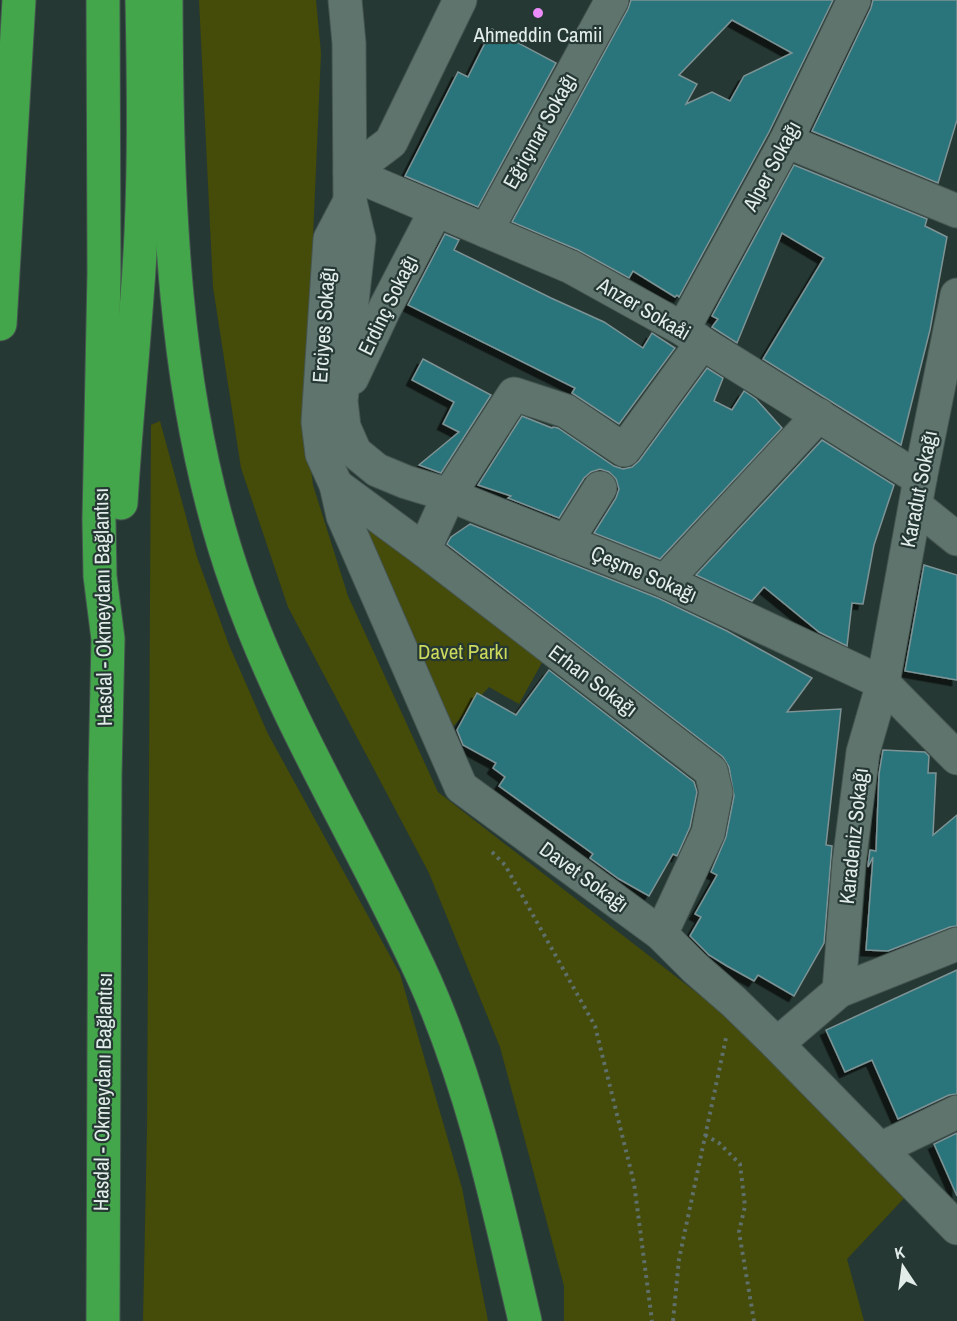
<svg xmlns="http://www.w3.org/2000/svg" width="957" height="1321" viewBox="0 0 957 1321" font-family="'Archivo Narrow',sans-serif">
<style>
.green{fill:#454b08}
.building{fill:#2b747b;stroke:#7d9395;stroke-width:1.5;fill-rule:evenodd;filter:url(#shadow)}
.lines{fill:none;stroke-linecap:round;stroke-linejoin:round}
.minor-casing{stroke:#455550;stroke-width:35}
.highway-casing{stroke:#455550;stroke-width:35}
.path{stroke:#5f6f6a;stroke-width:4;stroke-dasharray:3 4.5;stroke-linecap:butt}
.minor{stroke:#60746e;stroke-width:33}
.highway{stroke:#44a64a;stroke-width:33}
.poi-dot{fill:#ec8cfb;stroke:#263833;stroke-width:2}
.labels{text-anchor:middle;stroke-width:4.5;stroke-linejoin:round;paint-order:stroke}
.poi-label{font-size:21px;fill:#e2ede9;stroke:#263833}
.street-label{font-size:21px;fill:#e2ede9;stroke:#263833}
.park-label{font-size:21px;fill:#cbd95c;stroke:#263833}
</style>
<defs>
<filter id="shadow"><feDropShadow dx="-5.5" dy="5.5" stdDeviation="0" flood-color="#0009"/></filter>
</defs>
<rect width="100%" height="100%" fill="#263833"/>
<g class="green">
<polygon points="199,0 316,0 321,53 305,422 313,485 348,596 438,792 773,1052 908,1194 847,1259 864,1321 564,1321 564,1286 500,1047 429,873 288,607 241,468 213,287"/>
<polygon points="160,421 197,557 229,645 268,734 400,974 462,1188 488,1321 143,1321 147,1129 151,425"/>
<polygon points="368,518 544,659 519,704 489,687 449,731 370,542"/>
</g>
<g class="building">
<path d="M631 0H833L769 132 679 297 677 295 675 297 633 271 629 278 578 250 512 222 628 9ZM732 20 792 53 744 76 730 101 712 92 686 104 697 84 679 75Z"/>
<polygon points="873,0 957,0 957,120 938,183 812,131 871,8"/>
<polygon points="492,29 556,63 478,207 405,176 458,72 468,77"/>
<polygon points="794,165 927,219 925,226 947,237 930,330 901,445 763,359 824,258 782,233 737,343 712,327 718,319 712,316"/>
<polygon points="445,234 459,240 454,250 551,298 604,322 643,348 652,333 675,348 619,424 572,393 575,388 408,305"/>
<polygon points="423,359 491,395 441,473 419,465 459,432 443,424 454,402 412,380"/>
<polygon points="707,368 723,378 714,401 732,410 744,391 756,399 782,428 660,559 594,533 616,498 619,489 616,479 609,472 600,469 591,472 584,478 559,518 508,498 511,496 478,485 522,416 552,428 553,427 558,428 614,466 623,469 632,467 639,461"/>
<polygon points="822,440 894,485 874,545 863,604 852,603 847,646 819,632 764,587 752,601 696,575"/>
<polygon points="470,524 658,598 727,631 812,678 787,712 841,709 826,845 832,846 824,943 794,996 758,975 754,981 727,966 709,955 690,936 701,917 695,914 717,875 711,872 726,837 734,796 729,767 723,757 447,544 451,537"/>
<polygon points="924,565 957,575 957,680 905,671"/>
<polygon points="549,670 694,782 697,792 690,827 677,856 673,854 649,896 619,879 590,858 593,854 499,786 505,777 493,768 496,763 463,745 457,730 477,693 516,715"/>
<polygon points="883,750 925,752 929,756 928,773 936,773 933,835 957,815 957,926 950,927 888,951 866,950 873,857 868,867 868,865 870,850 876,851 879,774"/>
<polygon points="957,970 957,1094 949,1095 898,1119 872,1060 845,1072 826,1030"/>
<polygon points="957,1133 957,1196 934,1144"/>
</g>
<g class="lines">
<g class="minor-casing">
<g id="minor">
<polyline points="345,0 349,43 350,201 359,239 341,401 344,427 355,452 377,470 406,482 449,495 665,581 883,683 957,758"/>
<polyline points="460,0 391,142 350,173 571,267 683,329 702,343 920,479"/>
<polyline points="786,141 957,211"/>
<polyline points="350,201 330,239 318,422 322,454 336,485 343,516 461,787 661,934 695,968 734,1002 777,1044 957,1228"/>
<polyline points="486,231 612,0"/>
<polyline points="683,329 786,141 854,0"/>
<polyline points="352,378 384,310 436,210"/>
<polyline points="336,485 424,550 711,771 716,792 708,833 661,934"/>
<polyline points="916,506 957,539"/>
<polyline points="566,542 600,488"/>
<polyline points="424,550 449,495 514,394 566,411 624,450 702,343"/>
<polyline points="665,581 819,415"/>
<polyline points="839,991 849,863 863,752 883,683 920,479 957,295"/>
<polyline points="777,1044 839,991 957,944"/>
<polyline points="880,1149 957,1112"/>
</g>
</g>
<g class="highway-casing">
<g id="highway">
<path d="M166 0C167 196 171 399 237 585 285 723 365 848 425 981 473 1089 498 1206 525 1321"/>
<polyline points="0,324 19,0"/>
<path d="M121 503C125 434 132 366 137 297 145 199 144 99 142 0"/>
<polyline points="103,1321 105,776 108,639 100,576 99,520 104,273 103,0"/>
</g>
</g>
<g class="path">
<polyline points="492,852 505,865 595,1026 634,1183 652,1321"/>
<polyline points="705,1135 719,1143 740,1164 745,1206 739,1232 754,1321"/>
<polyline points="673,1321 679,1259 726,1038"/>
</g>
<use href="#minor" class="minor"/>
<use href="#highway" class="highway"/>
</g>
<circle class="poi-dot" cx="538" cy="13" r="6"/>
<g class="labels">
<g class="poi-label">
<text x="538" y="42">Ahmeddin Camii</text>
</g>
<g class="street-label">
<text transform="translate(540 131) rotate(-61)" y="7">Eğriçınar Sokağı</text>
<text transform="translate(772 166) rotate(-62)" y="7">Alper Sokağı</text>
<text transform="translate(388 305) rotate(-64)" y="7">Erdinç Sokağı</text>
<text transform="translate(644 309) rotate(30)" y="7">Anzer Sokaåi</text>
<text transform="translate(324 325) rotate(-86)" y="7">Erciyes Sokağı</text>
<text transform="translate(919 489) rotate(-79)" y="7">Karadut Sokağı</text>
<text transform="translate(644 574) rotate(23)" y="7">Çeşme Sokağı</text>
<text transform="translate(103 607) rotate(-91)" y="7">Hasdal - Okmeydanı Bağlantısı</text>
<text transform="translate(593 681) rotate(37)" y="7">Erhan Sokağı</text>
<text transform="translate(854 836) rotate(-84)" y="7">Karadeniz Sokağı</text>
<text transform="translate(584 877) rotate(36)" y="7">Davet Sokağı</text>
<text transform="translate(103 1092) rotate(-89)" y="7">Hasdal - Okmeydanı Bağlantısı</text>
</g>
<g class="park-label">
<text x="463" y="659">Davet Parkı</text>
</g>
</g>
<g transform="translate(903 1267) rotate(347)" stroke="#263833" stroke-width="4.5" paint-order="stroke">
<path d="M0-4.5L10 22L0 15L-10 22Z" fill="#e2ede9"/>
<text y="-9" font-size="16" font-weight="bold" text-anchor="middle" fill="#e2ede9">K</text>
</g>
</svg>
